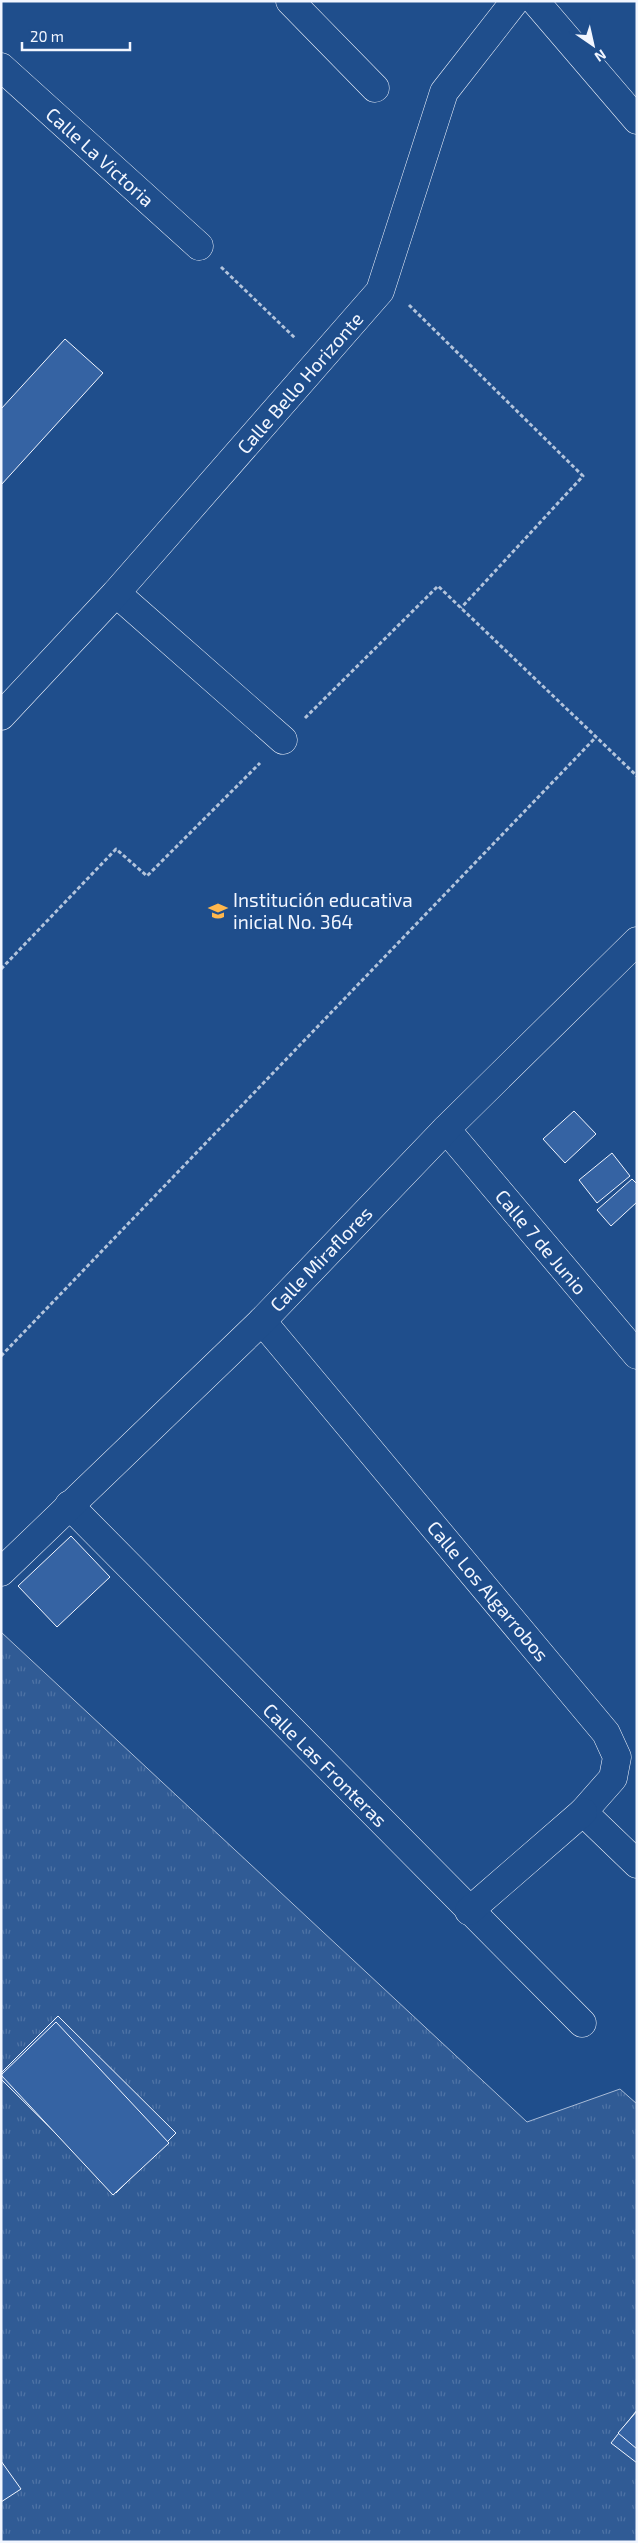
<svg xmlns="http://www.w3.org/2000/svg" width="638" height="2543" viewBox="0 0 638 2543" font-family="'Exo 2',sans-serif">
<style>
.park{fill:url(#park-tufts);stroke:#a8bbd7}
.building{fill:#3563a3;stroke:#f2f6ff}
.lines{fill:none;stroke-linecap:round;stroke-linejoin:round}
.minor-casing{stroke:#f2f6ff;stroke-width:29}
.path{stroke:#b3c4dc;stroke-width:3;stroke-dasharray:4 2.5;stroke-linecap:butt}
.minor{stroke:#1f4e8c;stroke-width:28}
.labels{text-anchor:middle;stroke-width:4;stroke-linejoin:round;paint-order:stroke}
.street-label{font-size:19px;fill:#f2f6ff;stroke:#1f4e8c}
.poi-label{font-size:19px;fill:#f2f6ff;stroke:#1f4e8c;text-anchor:start}
</style>
<defs>
<pattern id="park-tufts" width="24" height="20" patternUnits="userSpaceOnUse" patternTransform="scale(1.25)"><rect width="24" height="20" fill="#305b95"/><path d="M3 7l-1-3M5 7V3M7 7l1-3M15 17l-1-3M17 17v-4M19 17l1-3" fill="none" stroke="#4e73a5"/></pattern>
</defs>
<rect width="100%" height="100%" fill="#1f4e8c"/>
<polygon class="park" points="1,1632 527,2122 620,2089 637,2104 637,2542 1,2542"/>
<g class="building">
<polygon points="65,339 103,373 1,485 1,409"/>
<polygon points="574,1111 596,1134 565,1163 543,1139"/>
<polygon points="612,1153 630,1176 597,1203 579,1180"/>
<polygon points="632,1179 637,1184 637,1202 611,1226 597,1210"/>
<polygon points="71,1536 110,1577 57,1627 18,1586"/>
<polygon points="58,2016 176,2133 116,2193 1,2079 1,2073"/>
<polygon points="56,2022 169,2143 113,2195 1,2075"/>
<polygon points="637,2410 637,2463 611,2443"/>
<polygon points="637,2411 637,2449 618,2433"/>
<polygon points="1,2461 21,2489 1,2502"/>
</g>
<g class="lines">
<g class="minor-casing">
<g id="minor">
<polyline points="290,1 375,88"/>
<polyline points="535,1 637,120"/>
<polyline points="1,67 199,246"/>
<polyline points="116,593 283,740"/>
<polyline points="1,716 116,593 380,291 444,92 515,1"/>
<polyline points="446,1129 637,1355"/>
<polyline points="262,1321 606,1733 617,1757 613,1778 583,1812 637,1864"/>
<polyline points="69,1505 582,2023"/>
<polyline points="1,1572 262,1321 446,1129 637,941"/>
<polyline points="469,1911 583,1812"/>
</g>
</g>
<g class="path">
<polyline points="221,267 296,339"/>
<polyline points="409,305 583,476 461,608"/>
<polyline points="305,718 438,586 637,776"/>
<polyline points="1,969 116,849 147,876 260,763"/>
<polyline points="1,1356 596,737"/>
</g>
<use href="#minor" class="minor"/>
</g>
<defs>
<g id="school-bare" transform="scale(1.5)"><path d="M0-5L7-2L0 1L-7-2ZM-4 1L0 2.5L4 1V4Q0 6-4 4Z" fill="#ffb74d" stroke="#1f4e8c" stroke-width="2.5" paint-order="stroke"/></g>
</defs>
<g fill-rule="evenodd">
<use href="#school-bare" x="218" y="911"/>
</g>
<g class="labels">
<g class="street-label">
<text transform="translate(100 157) rotate(42)" y="7">Calle La Victoria</text>
<text transform="translate(300 383) rotate(-49)" y="7">Calle Bello Horizonte</text>
<text transform="translate(541 1242) rotate(50)" y="7">Calle 7 de Junio</text>
<text transform="translate(321 1259) rotate(-46)" y="7">Calle Miraflores</text>
<text transform="translate(488 1591) rotate(50)" y="7">Calle Los Algarrobos</text>
<text transform="translate(325 1765) rotate(45)" y="7">Calle Las Fronteras</text>
</g>
<g class="poi-label">
<text x="233" y="907">Institución educativa<tspan x="233" dy="22">inicial No. 364</tspan></text>
</g>
</g>
<rect width="638" height="2543" fill="none" stroke="#f2f6ff" stroke-width="5"/>
<g transform="translate(593 45) rotate(146)" stroke="#1f4e8c" stroke-width="4" paint-order="stroke">
<path d="M0-4L9 19L0 12L-9 19Z" fill="#f2f6ff"/>
<text y="-8" font-size="14" font-weight="bold" text-anchor="middle" fill="#f2f6ff">N</text>
</g>
<path d="M22 42v8h108v-8" fill="none" stroke="#f2f6ff" stroke-width="2.5"/>
<text x="30" y="42" font-size="15" fill="#f2f6ff" stroke="#1f4e8c" stroke-width="4" paint-order="stroke">20 m</text>
</svg>
